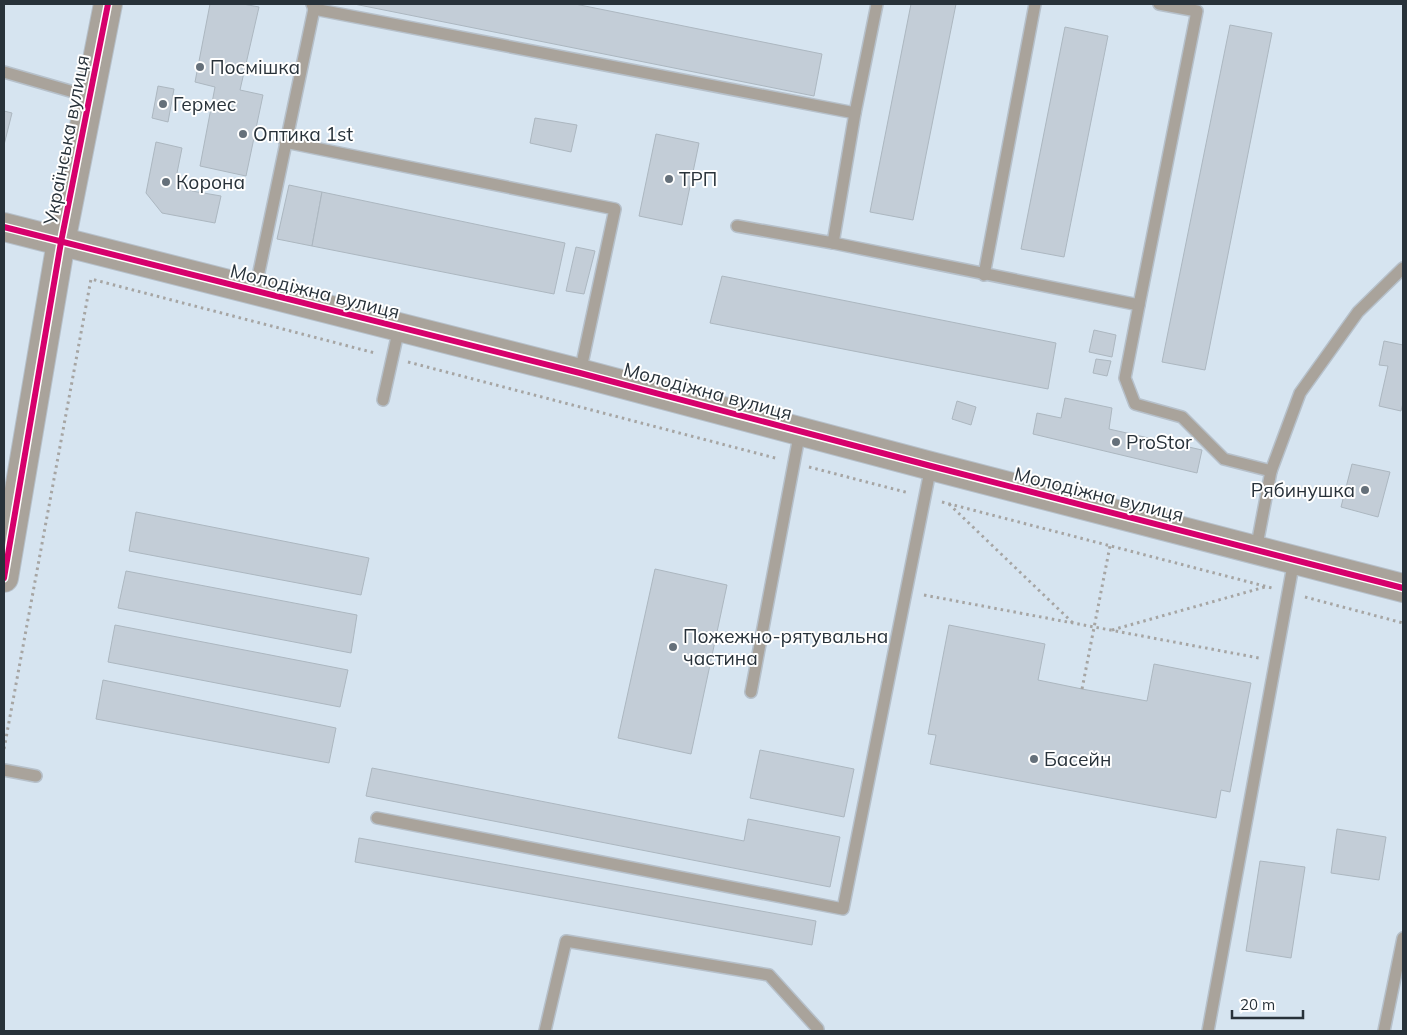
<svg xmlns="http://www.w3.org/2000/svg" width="1407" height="1035" viewBox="0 0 1407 1035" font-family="Mulish,sans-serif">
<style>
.building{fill:#c3cdd7;stroke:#acb7c0}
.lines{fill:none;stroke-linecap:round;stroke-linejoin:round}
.service-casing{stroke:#b6c0ca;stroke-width:14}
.tertiary-casing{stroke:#b6c0ca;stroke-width:30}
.path{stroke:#a6a5a3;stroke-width:3;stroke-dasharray:2.5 4;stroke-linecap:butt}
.service{stroke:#a9a39b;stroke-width:11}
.tertiary{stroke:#a9a39b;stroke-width:28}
.cycleway-casing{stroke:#fff;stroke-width:9}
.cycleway{stroke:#d6006c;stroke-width:6}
.poi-dot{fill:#65707a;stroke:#fff;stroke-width:2}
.labels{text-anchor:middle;stroke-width:4;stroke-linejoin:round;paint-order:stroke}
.poi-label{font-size:19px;fill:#28323a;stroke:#fff;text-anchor:start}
.street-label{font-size:19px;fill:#28323a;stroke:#fff}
</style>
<rect width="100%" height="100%" fill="#d6e4f0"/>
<g class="building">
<polygon points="210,4 243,4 259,7 240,90 263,95 246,176 200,166 215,87 195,82"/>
<polygon points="354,4 575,4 822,54 814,96"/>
<polygon points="911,4 956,4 913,220 870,212"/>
<polygon points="1230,25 1272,33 1205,370 1162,362"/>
<polygon points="1065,27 1108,36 1064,257 1021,249"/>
<polygon points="158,86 174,89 168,122 152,118"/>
<polygon points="4,111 12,113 4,145"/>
<polygon points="535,118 577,125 571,152 530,143"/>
<polygon points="656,134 699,143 682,225 639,216"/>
<polygon points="156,142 182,148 177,173 192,191 221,196 215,223 162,213 146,193"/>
<polygon points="289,185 322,192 312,246 277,239"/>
<polygon points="322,192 565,243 554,294 312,246"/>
<polygon points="576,247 595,251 584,294 566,291"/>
<polygon points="722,276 1056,343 1048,389 710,323"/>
<polygon points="1094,330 1116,335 1112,357 1089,352"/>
<polygon points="1384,341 1403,345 1403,403 1401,411 1379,406 1388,366 1379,365"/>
<polygon points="1096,359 1111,361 1107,376 1093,373"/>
<polygon points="1065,398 1112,408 1109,429 1202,450 1197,473 1033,434 1037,413 1061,418"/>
<polygon points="957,401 976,407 971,425 952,419"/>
<polygon points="1352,464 1390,472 1378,517 1341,507"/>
<polygon points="136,512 369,558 361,595 129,551"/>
<polygon points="655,569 727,585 691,754 618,738"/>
<polygon points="126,571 357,615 351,653 118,608"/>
<polygon points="115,625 348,670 340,707 108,662"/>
<polygon points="949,625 1045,644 1038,680 1082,689 1147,701 1154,664 1251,683 1230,792 1221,790 1216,818 930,764 936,735 928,734"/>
<polygon points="103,680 336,728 329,763 96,719"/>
<polygon points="760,750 854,769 844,817 750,798"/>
<polygon points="372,768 744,841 748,819 840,837 830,887 366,796"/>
<polygon points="1337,829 1386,837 1379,880 1331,873"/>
<polygon points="359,838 816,921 812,945 355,862"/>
<polygon points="1260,861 1305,867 1291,958 1246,951"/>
</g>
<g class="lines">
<g class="service-casing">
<g id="service">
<polyline points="312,4 314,9 855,113 877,4"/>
<polyline points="4,72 91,97"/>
<polyline points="285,142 615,209 580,373"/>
<polyline points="737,226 833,243 855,113"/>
<polyline points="833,243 1139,305 1125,378 1135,404 1182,417 1224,459 1271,471 1256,550"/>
<polyline points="984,275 1035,4"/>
<polyline points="255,291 314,9"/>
<polyline points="1139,305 1197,11 1159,4"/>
<polyline points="383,400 399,328"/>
<polyline points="1271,471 1300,393 1358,312 1403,268"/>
<polyline points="751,692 800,431"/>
<polyline points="4,770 36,776"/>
<polyline points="377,818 843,909 931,466"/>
<polyline points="545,1031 566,941 769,975 818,1029 818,1031"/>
<polyline points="1208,1031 1294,560"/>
<polyline points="1384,1031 1403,938"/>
</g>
</g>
<g class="tertiary-casing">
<g id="tertiary">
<polyline points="4,227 580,373 931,466 1403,588"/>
<polyline points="4,578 61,242 108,4"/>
</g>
</g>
<g class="path">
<polyline points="408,362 779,459"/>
<polyline points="809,467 909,493"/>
<polyline points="942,502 1272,588"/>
<polyline points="949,504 1074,624"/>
<polyline points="924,595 1259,658"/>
<polyline points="1305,597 1403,623"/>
<polyline points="1112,630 1265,587"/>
<polyline points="1082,689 1110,546"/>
<polyline points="4,749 91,279 375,353"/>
</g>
<use href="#service" class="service"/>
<use href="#tertiary" class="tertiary"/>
<g class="cycleway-casing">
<g id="cycleway">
<polyline points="4,227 580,373 931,466 1403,588"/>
<polyline points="4,578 61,242 108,4"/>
</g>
</g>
<use href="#cycleway" class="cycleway"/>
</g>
<g class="poi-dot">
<circle cx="200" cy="67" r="5"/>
<circle cx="163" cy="104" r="5"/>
<circle cx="243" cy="134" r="5"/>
<circle cx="669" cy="179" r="5"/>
<circle cx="166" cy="182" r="5"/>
<circle cx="1116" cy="442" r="5"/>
<circle cx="1365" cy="490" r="5"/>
<circle cx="673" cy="647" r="5"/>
<circle cx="1034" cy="759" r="5"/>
</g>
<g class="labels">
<g class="poi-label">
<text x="210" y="74">Посмішка</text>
<text x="173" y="111">Гермес</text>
<text x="253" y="141">Оптика 1st</text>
<text x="679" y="186">ТРП</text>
<text x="176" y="189">Корона</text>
<text x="1126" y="449">ProStor</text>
<text x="1355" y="497" text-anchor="end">Рябинушка</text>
<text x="683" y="643">Пожежно-рятувальна<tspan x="683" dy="22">частина</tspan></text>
<text x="1044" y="766">Басейн</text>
</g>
<g class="street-label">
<text transform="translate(66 140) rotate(-79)" y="7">Українська вулиця</text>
<text transform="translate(315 291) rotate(14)" y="7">Молодіжна вулиця</text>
<text transform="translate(708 391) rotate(15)" y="7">Молодіжна вулиця</text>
<text transform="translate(1099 494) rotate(14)" y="7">Молодіжна вулиця</text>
</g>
</g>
<rect width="1407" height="1035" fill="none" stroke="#28323a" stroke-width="10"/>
<path d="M1232 1010v8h71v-8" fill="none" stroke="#28323a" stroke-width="2.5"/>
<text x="1240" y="1010" font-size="15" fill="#28323a" stroke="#ffffff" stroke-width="4" paint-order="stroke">20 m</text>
</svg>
